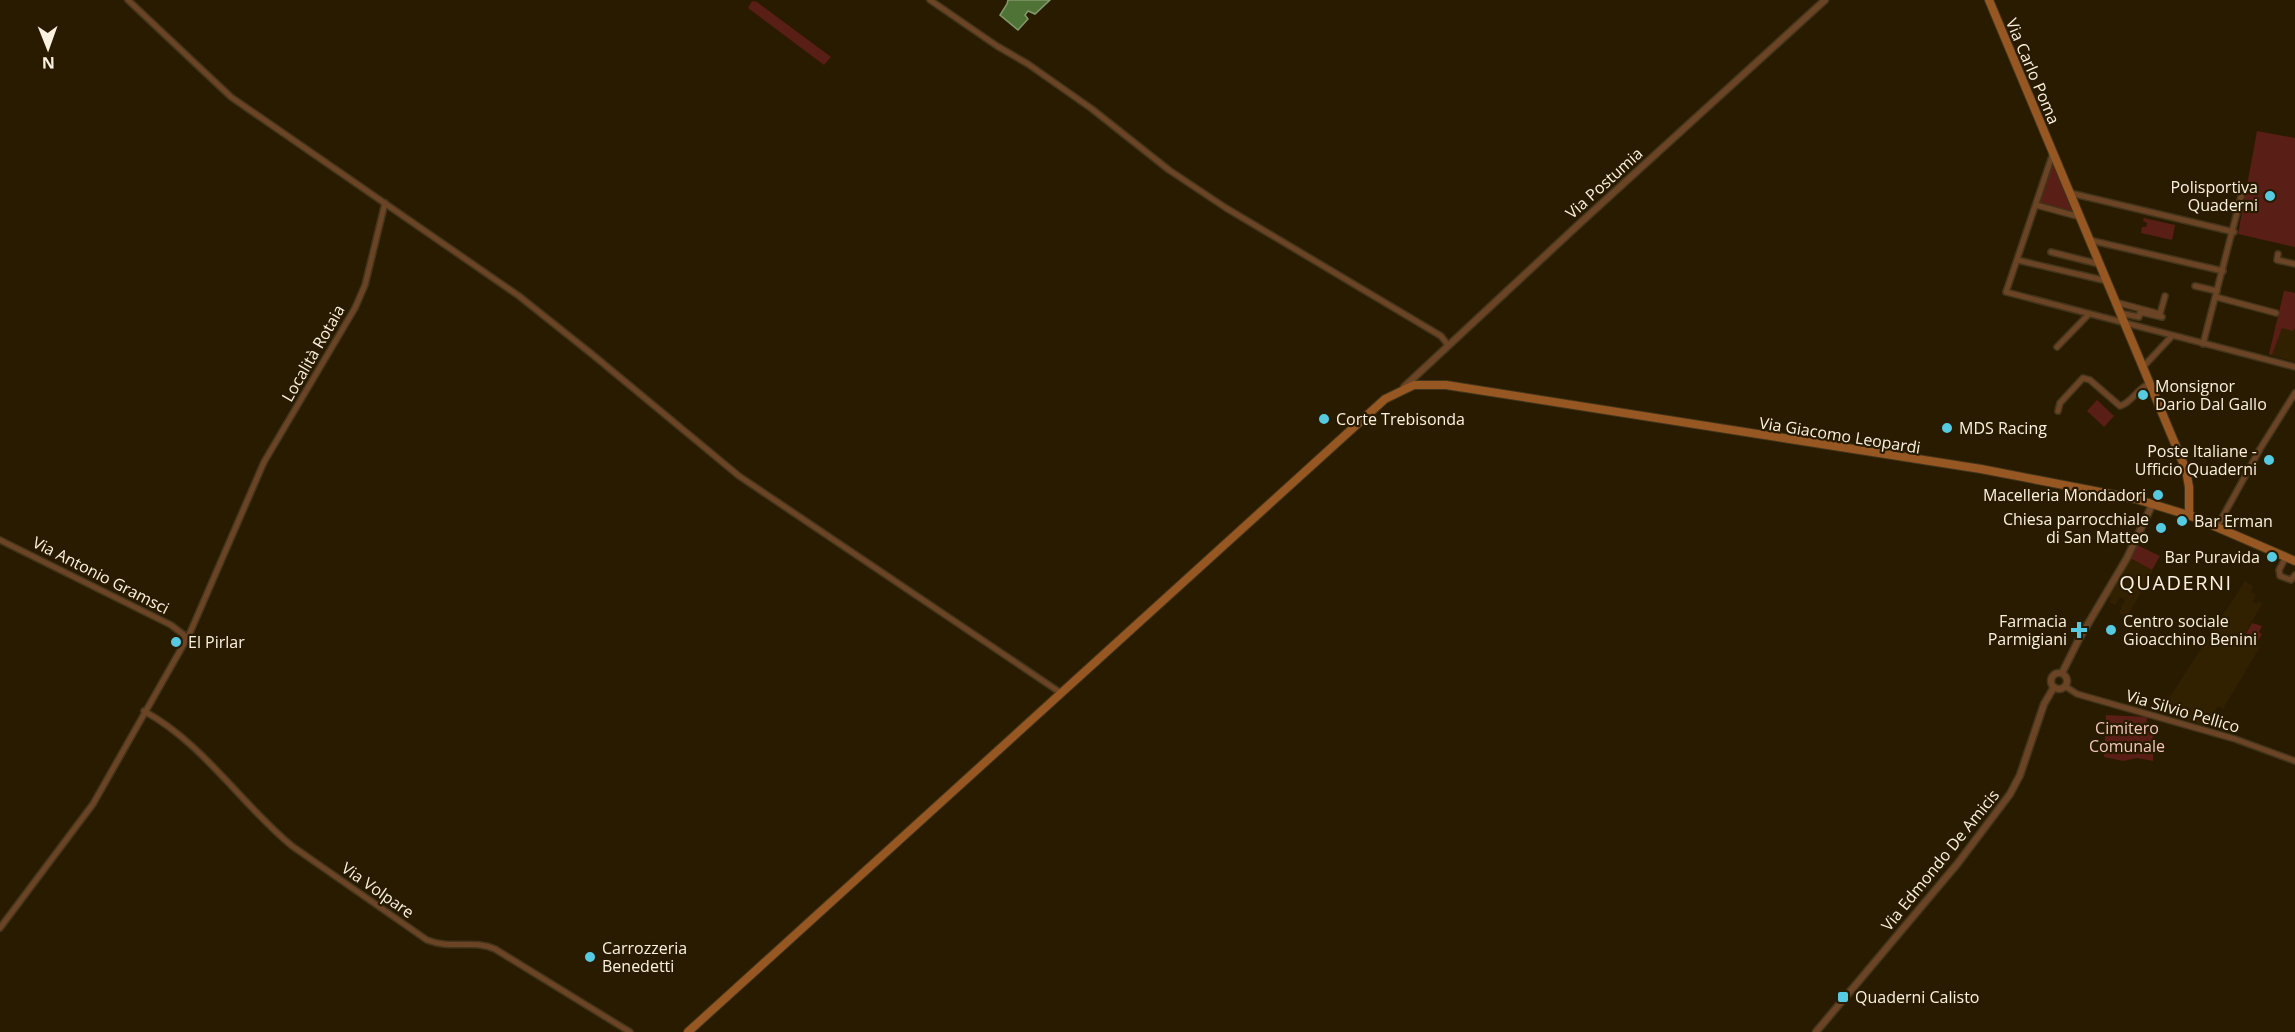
<svg xmlns="http://www.w3.org/2000/svg" width="2295" height="1032" viewBox="0 0 2295 1032" font-family="'Open Sans',sans-serif">
<style>
.built{fill:#322100}
.green{fill:#591e16}
.water{fill:#4f7337;stroke:#83996a;stroke-width:1.5}
.lines{fill:none;stroke-linecap:round;stroke-linejoin:round}
.minor-casing{stroke:#42351b;stroke-width:8}
.tertiary-casing{stroke:#42351b;stroke-width:9}
.secondary-casing{stroke:#42351b;stroke-width:10}
.minor{stroke:#6b4325;stroke-width:5}
.tertiary{stroke:#6b4325;stroke-width:6}
.secondary{stroke:#965722;stroke-width:8}
.poi-dot{fill:#55cae0;stroke:#291b00;stroke-width:2}
.labels{text-anchor:middle;stroke-width:4.5;stroke-linejoin:round;paint-order:stroke}
.street-label{font-size:16px;fill:#fbf1e1;stroke:#291b00}
.poi-label{font-size:16px;fill:#fbf1e1;stroke:#291b00;text-anchor:start}
.park-label{font-size:16px;fill:#f2c7bf;stroke:#291b00}
.quarter-label{font-size:20px;letter-spacing:1.5px;fill:#fbf1e1;stroke:#291b00}
</style>
<rect width="100%" height="100%" fill="#291b00"/>
<g class="built">
<polygon points="2284,290 2295,293 2295,362 2269,355"/>
<polygon points="2130,558 2153,571 2127,617 2119,613 2125,600 2120,597 2115,605 2109,602 2111,598 2108,596"/>
<polygon points="2245,581 2253,586 2251,592 2256,595 2253,602 2257,604 2259,601 2262,604 2243,637 2260,647 2223,709 2218,706 2205,726 2160,712"/>
</g>
<g class="green">
<polygon points="752,1 757,2 831,57 824,65 748,8"/>
<polygon points="2257,131 2295,138 2295,247 2238,234"/>
<polygon points="2053,165 2074,214 2038,203"/>
<polygon points="2144,218 2175,225 2172,240 2141,233 2142,227 2146,227 2147,223 2143,221"/>
<polygon points="2284,291 2295,293 2295,328 2293,331 2282,328 2272,355 2269,354"/>
<polygon points="2097,400 2114,416 2104,427 2087,411"/>
<polygon points="2137,545 2160,556 2152,570 2130,558"/>
<polygon points="2252,623 2262,626 2259,632 2262,634 2256,644 2244,637"/>
<polygon points="2106,715 2147,717 2146,728 2153,729 2153,761 2137,758 2123,761 2104,757"/>
</g>
<polygon class="water" points="1008,0 1050,0 1035,14 1028,11 1025,15 1028,19 1018,30 1000,15 1007,4"/>
<g class="lines">
<g class="minor-casing">
<g id="minor">
<polyline points="128,0 231,97 519,296 593,355 739,476 1061,693"/>
<polyline points="930,0 997,46 1028,64 1092,109 1169,170 1226,208 1441,336 1448,345"/>
<polyline points="2053,153 2006,292 2295,367"/>
<polyline points="2070,193 2234,232"/>
<polyline points="2036,205 2080,217"/>
<polyline points="2089,240 2223,271"/>
<polyline points="2051,252 2099,264"/>
<polyline points="2278,254 2277,260 2295,264"/>
<polyline points="2017,260 2107,281"/>
<polyline points="2195,286 2217,291"/>
<polyline points="2216,297 2276,313"/>
<polyline points="2115,302 2160,314 2165,296"/>
<polyline points="2120,313 2139,317 2140,312 2162,317"/>
<polyline points="2203,344 2243,189"/>
<polyline points="2057,347 2089,314"/>
<polyline points="2143,367 2172,336"/>
<path d="M2058 411 2060 403 2083 378 2090 380 2120 406C2132 403 2137 388 2149 384"/>
<polyline points="2217,527 2260,449 2295,393"/>
<polyline points="0,540 171,625 184,635 186,640"/>
<polyline points="2286,557 2279,570 2280,576 2291,580 2295,575"/>
<polyline points="2065,686 2077,694 2235,739 2295,761"/>
<path d="M144 711C203 743 241 804 292 846L427 940C452 950 473 939 495 949L630 1032"/>
<polyline points="0,928 93,804 189,635 264,462 355,308 365,285 385,203"/>
</g>
</g>
<g class="tertiary-casing">
<g id="tertiary">
<polyline points="1404,387 1578,225 1825,0"/>
<circle cx="2059" cy="681" r="8"/>
<polyline points="2062,673 2079,639 2127,558 2153,503"/>
<polyline points="1816,1032 1958,863 2010,794 2020,775 2044,704 2054,687"/>
</g>
</g>
<g class="secondary-casing">
<g id="secondary">
<polyline points="1989,0 2186,470 2189,487 2189,512 2191,516"/>
<polyline points="688,1032 1385,399 1414,385 1446,385 1981,469 2136,499 2191,516 2295,561"/>
</g>
</g>
<use href="#minor" class="minor"/>
<use href="#tertiary" class="tertiary"/>
<use href="#secondary" class="secondary"/>
</g>
<g class="poi-dot">
<circle cx="2270" cy="196" r="6"/>
<circle cx="2143" cy="395" r="6"/>
<circle cx="1324" cy="419" r="6"/>
<circle cx="1947" cy="428" r="6"/>
<circle cx="2269" cy="460" r="6"/>
<circle cx="2158" cy="495" r="6"/>
<circle cx="2182" cy="521" r="6"/>
<circle cx="2161" cy="528" r="6"/>
<circle cx="2272" cy="557" r="6"/>
<path d="M2076 621h6v6h6v6h-6v6h-6v-6h-6v-6h6z"/>
<circle cx="2111" cy="630" r="6"/>
<circle cx="176" cy="642" r="6"/>
<circle cx="590" cy="957" r="6"/>
<rect x="1837" y="991" width="12" height="12" rx="3"/>
</g>
<g class="labels">
<g class="street-label">
<text transform="translate(2033 71) rotate(67)" y="6">Via Carlo Poma</text>
<text transform="translate(1604 183) rotate(-42)" y="6">Via Postumia</text>
<text transform="translate(313 353) rotate(-60)" y="6">Località Rotaia</text>
<text transform="translate(1840 435) rotate(9)" y="6">Via Giacomo Leopardi</text>
<text transform="translate(101 575) rotate(27)" y="6">Via Antonio Gramsci</text>
<text transform="translate(2183 711) rotate(16)" y="6">Via Silvio Pellico</text>
<text transform="translate(1940 860) rotate(-51)" y="6">Via Edmondo De Amicis</text>
<text transform="translate(378 890) rotate(35)" y="6">Via Volpare</text>
</g>
<g class="poi-label">
<text x="2258" y="193" text-anchor="end">Polisportiva<tspan x="2258" dy="18">Quaderni</tspan></text>
<text x="2155" y="392">Monsignor<tspan x="2155" dy="18">Dario Dal Gallo</tspan></text>
<text x="1336" y="425">Corte Trebisonda</text>
<text x="1959" y="434">MDS Racing</text>
<text x="2257" y="457" text-anchor="end">Poste Italiane -<tspan x="2257" dy="18">Ufficio Quaderni</tspan></text>
<text x="2146" y="501" text-anchor="end">Macelleria Mondadori</text>
<text x="2149" y="525" text-anchor="end">Chiesa parrocchiale<tspan x="2149" dy="18">di San Matteo</tspan></text>
<text x="2194" y="527">Bar Erman</text>
<text x="2260" y="563" text-anchor="end">Bar Puravida</text>
<text x="2067" y="627" text-anchor="end">Farmacia<tspan x="2067" dy="18">Parmigiani</tspan></text>
<text x="2123" y="627">Centro sociale<tspan x="2123" dy="18">Gioacchino Benini</tspan></text>
<text x="188" y="648">El Pirlar</text>
<text x="602" y="954">Carrozzeria<tspan x="602" dy="18">Benedetti</tspan></text>
<text x="1855" y="1003">Quaderni Calisto</text>
</g>
<g class="park-label">
<text x="2127" y="734">Cimitero<tspan x="2127" dy="18">Comunale</tspan></text>
</g>
<g class="quarter-label">
<text x="2176" y="590">QUADERNI</text>
</g>
</g>
<g transform="translate(48 48) rotate(179)" stroke="#291b00" stroke-width="4.5" paint-order="stroke">
<path d="M0-4.5L10 22L0 15L-10 22Z" fill="#fbf1e1"/>
<text y="-9" font-size="16" font-weight="bold" text-anchor="middle" fill="#fbf1e1">N</text>
</g>
</svg>
